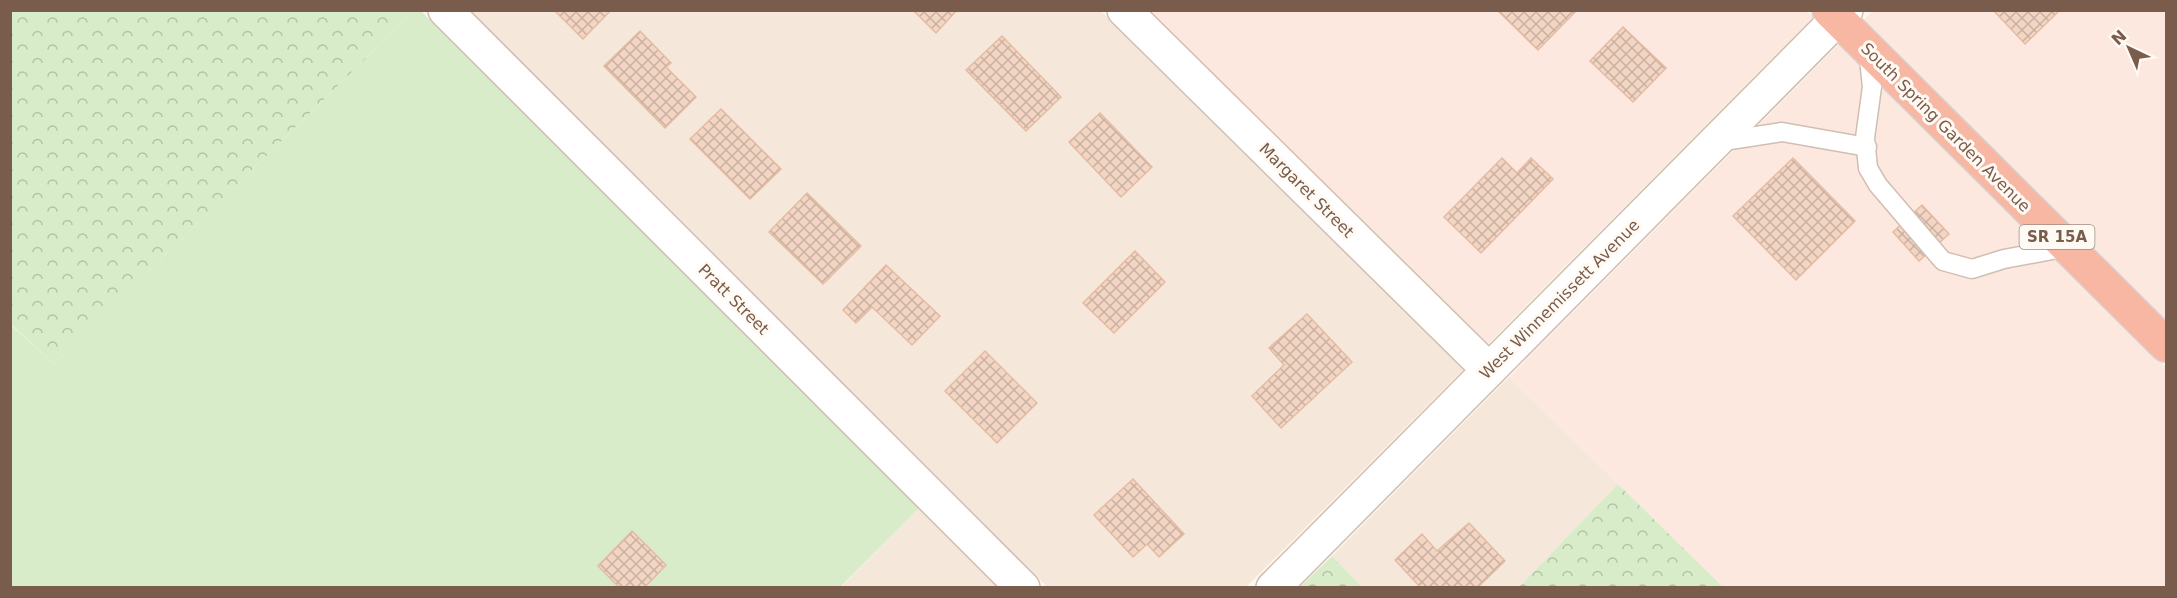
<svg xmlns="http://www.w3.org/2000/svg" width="2177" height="598" viewBox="0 0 2177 598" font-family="'DejaVu Sans',sans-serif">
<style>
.residential{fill:#f5e8da}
.commercial{fill:#fde8e0}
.grass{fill:#d8ecc9}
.forest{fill:url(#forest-crowns)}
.building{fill:url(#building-cross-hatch);stroke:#e6bba3;stroke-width:1.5}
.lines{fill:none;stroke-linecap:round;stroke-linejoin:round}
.lane-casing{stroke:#d1beb0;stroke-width:21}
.street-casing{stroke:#d1beb0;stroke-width:36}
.highway-casing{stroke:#dad1cd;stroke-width:36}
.lane{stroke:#fff;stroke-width:18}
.street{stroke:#fff;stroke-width:33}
.highway{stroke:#f7b7a3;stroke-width:33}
.labels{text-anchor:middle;stroke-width:6;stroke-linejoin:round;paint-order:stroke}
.shield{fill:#fffaf3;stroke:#a28b7f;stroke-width:1.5}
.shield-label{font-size:15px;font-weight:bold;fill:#7a5c4d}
.street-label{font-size:16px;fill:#7a5c4d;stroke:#fffaf3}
</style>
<defs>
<pattern id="forest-crowns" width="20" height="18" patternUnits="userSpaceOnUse" patternTransform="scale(1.5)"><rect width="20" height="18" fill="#d8ecc9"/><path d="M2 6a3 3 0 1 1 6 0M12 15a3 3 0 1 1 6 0" fill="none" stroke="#b4c2a5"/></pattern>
<pattern id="building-cross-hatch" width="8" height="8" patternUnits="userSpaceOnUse" patternTransform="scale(1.5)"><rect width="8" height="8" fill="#f3d5c3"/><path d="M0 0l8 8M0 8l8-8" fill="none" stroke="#cab0a1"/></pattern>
</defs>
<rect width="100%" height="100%" fill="#fdf6ec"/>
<g class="residential">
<polygon points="468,11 1101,11 1464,369 1246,587 1047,587"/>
<polygon points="1509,377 1618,484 1519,587 1362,587 1332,556"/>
<polygon points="919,508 1000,588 840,588"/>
</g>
<g class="commercial">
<polygon points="1806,10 1813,17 1487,345 1148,11"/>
<polygon points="1873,10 2166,11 2166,320 1863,21"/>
<polygon points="1839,44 2166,367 2166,587 1723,587 1509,377"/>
</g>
<polygon class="grass" points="414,11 421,11 919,508 840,587 11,587 10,324 54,364"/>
<g class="forest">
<polygon points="10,11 11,10 414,11 54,364 11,324"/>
<polygon points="1618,484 1723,587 1519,587"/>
<polygon points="1332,556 1362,587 1300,587"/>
</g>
<g class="building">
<polygon points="554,10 611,10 583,39"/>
<polygon points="913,10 957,10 936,33"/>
<polygon points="1497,10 1577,10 1538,50"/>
<polygon points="1993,10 2060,10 2025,44"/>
<polygon points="1623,27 1666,68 1633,102 1590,61"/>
<polygon points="640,31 671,63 666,67 696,97 665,128 604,66"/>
<polygon points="1002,36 1061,97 1026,131 966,70"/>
<polygon points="721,109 781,169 750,199 690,139"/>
<polygon points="1100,113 1152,167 1121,197 1069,142"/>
<polygon points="1502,158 1517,173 1531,158 1553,179 1481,253 1444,217"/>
<polygon points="1793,158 1855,221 1796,280 1733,216"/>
<polygon points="807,193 861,246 823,284 769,232"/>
<polygon points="1922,205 1949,234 1919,261 1893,232"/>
<polygon points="1135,251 1165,282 1114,333 1083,303"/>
<polygon points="886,265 940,316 912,345 872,307 856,323 843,310"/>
<polygon points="1307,314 1352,362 1281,428 1252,396 1284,365 1269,348"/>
<polygon points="985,351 1037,403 997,443 945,391"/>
<polygon points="1133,479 1184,534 1159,557 1147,544 1133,557 1094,515"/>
<polygon points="1469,523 1505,561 1477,588 1421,588 1395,560 1422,534 1437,551"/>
<polygon points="632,531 666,565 644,588 620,588 598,566"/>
</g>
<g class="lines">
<g class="lane-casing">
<g id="lane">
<polyline points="1868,50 1872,87 1865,138 1868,168 1878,185 1943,261 1972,269 2004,259 2068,247"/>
<polyline points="1717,142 1782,132 1867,147"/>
</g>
</g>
<g class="street-casing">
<g id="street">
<polyline points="445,10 1023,588"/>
<polyline points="1124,10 1489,370"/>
<polyline points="1273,588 1846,10"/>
</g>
</g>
<g class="highway-casing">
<polyline id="highway" points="1829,10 2166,345"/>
</g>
<use href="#lane" class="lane"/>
<use href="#street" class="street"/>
<use href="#highway" class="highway"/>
</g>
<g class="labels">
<rect class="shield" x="2019.5" y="225" width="75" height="24" rx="4.5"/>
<g class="shield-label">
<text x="2057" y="242">SR 15A</text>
</g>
<g class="street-label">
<text transform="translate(1946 127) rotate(45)" y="6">South Spring Garden Avenue</text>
<text transform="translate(1307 190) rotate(45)" y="6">Margaret Street</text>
<text transform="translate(734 299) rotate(45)" y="6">Pratt Street</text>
<text transform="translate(1559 299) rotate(-45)" y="6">West Winnemissett Avenue</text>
</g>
</g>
<rect width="2177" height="598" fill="none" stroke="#7a5c4d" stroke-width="24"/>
<g transform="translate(2129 48) rotate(316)" stroke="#fffaf3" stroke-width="4.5" paint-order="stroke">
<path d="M0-4.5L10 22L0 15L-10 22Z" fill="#7a5c4d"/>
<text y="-9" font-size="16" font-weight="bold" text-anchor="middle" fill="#7a5c4d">N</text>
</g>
</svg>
